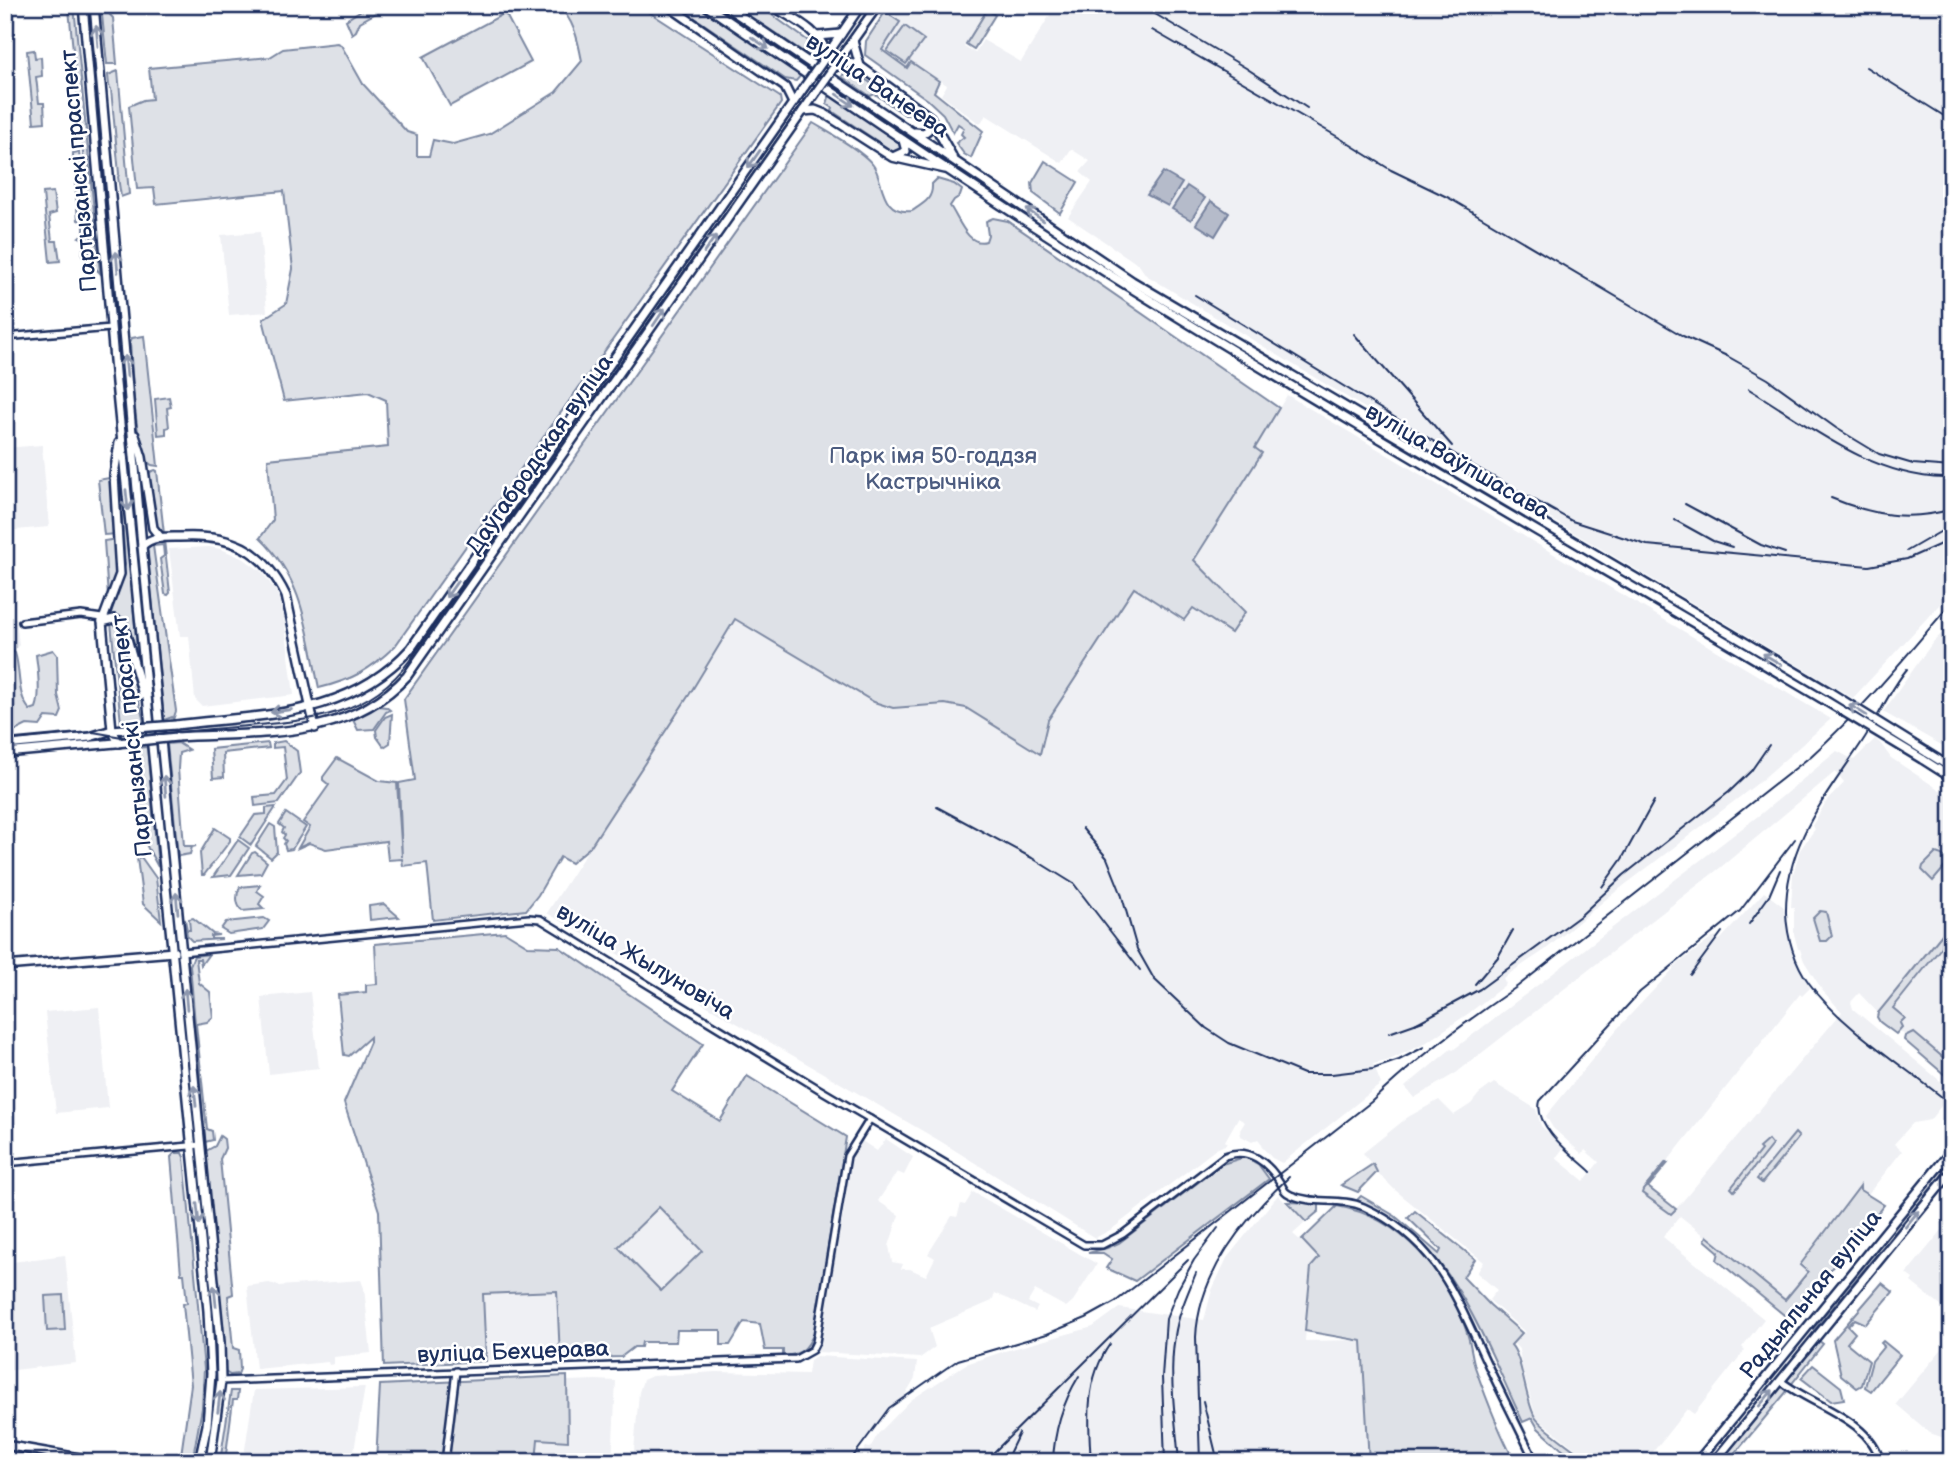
<svg xmlns="http://www.w3.org/2000/svg" width="1957" height="1467" viewBox="0 0 1957 1467" font-family="'Balsamiq Sans',sans-serif">
<style>
.built{fill:#eff0f4}
.green{fill:#dee1e7;stroke:#7c88a2;stroke-width:2;fill-rule:evenodd}
.water{fill:#b5bbca;stroke:#77839f;stroke-width:2}
.lines{fill:none;stroke-linecap:round;stroke-linejoin:round}
.minor-casing{stroke:#1b2f5e;stroke-width:10}
.major-casing{stroke:#1b2f5e;stroke-width:12}
.minor{stroke:#fff;stroke-width:5}
.major{stroke:#fff;stroke-width:7}
.tram{stroke:#1b2f5e;stroke-width:2}
.rail{stroke:#1b2f5e;stroke-width:2}
.major-bridge-casing{stroke:#1b2f5e;stroke-width:12;stroke-linecap:butt}
.major-bridge{stroke:#fff;stroke-width:7}
.oneway{stroke:#8d97ae}
.labels{text-anchor:middle;stroke-width:5;stroke-linejoin:round;paint-order:stroke}
.street-label{font-size:23px;fill:#1b2f5e;stroke:#fff}
.park-label{font-size:23px;fill:#4c5c80;stroke:#fff}
</style>
<rect width="100%" height="100%" fill="#fff"/>
<filter id="ink" filterUnits="userSpaceOnUse"><feTurbulence type="fractalNoise" baseFrequency=".0143" numOctaves="2"/><feDisplacementMap in="SourceGraphic" scale="14" xChannelSelector="R" yChannelSelector="G"/><feConvolveMatrix kernelMatrix="1 2 1 2 8 2 1 2 1" color-interpolation-filters="sRGB"/></filter>
<g filter="url(#ink)">
<g class="built">
<polygon points="903,5 988,5 964,47 975,53 983,40 1021,62 1053,10 1046,5 1952,5 1952,591 1853,698 1409,435 1146,275 1139,265 1068,217 1092,182 1080,172 1090,161 1071,149 1062,163 986,115 980,124 941,95 947,85 912,63 908,68 882,50 900,23 894,18"/>
<polygon points="260,232 267,312 229,315 221,235"/>
<polygon points="1287,395 1831,719 1758,783 1605,900 1545,950 1503,978 1506,984 1469,1013 1424,1044 1387,1061 1373,1064 1381,1084 1282,1163 1272,1158 1261,1146 1262,1144 1258,1139 1252,1142 1241,1136 1240,1130 1245,1122 1238,1118 1225,1141 1227,1143 1225,1145 1216,1149 1112,1229 1095,1238 940,1141 547,913 689,695 735,619 893,708 945,704 966,708 1040,754 1048,720 1134,588 1184,619 1192,607 1244,612 1194,560 1262,453 1255,449"/>
<polygon points="42,445 49,527 5,531 5,448"/>
<polygon points="209,547 221,549 244,559 262,572 275,590 280,599 284,617 294,695 202,706 195,699 189,636 180,636 169,549"/>
<polygon points="16,618 19,645 8,657 17,729 5,730 5,619"/>
<polygon points="1952,624 1952,751 1883,712 1933,642"/>
<polygon points="1875,739 1880,743 1891,758 1952,798 1952,815 1949,819 1952,821 1952,1074 1880,1015 1859,993 1851,1002 1853,1009 1950,1089 1948,1097 1930,1120 1913,1123 1894,1144 1902,1151 1785,1300 1680,1216 1663,1237 1764,1319 1742,1347 1745,1350 1694,1414 1687,1409 1645,1462 1592,1462 1536,1417 1522,1368 1519,1349 1514,1344 1525,1332 1489,1300 1497,1290 1477,1273 1484,1262 1395,1190 1377,1172 1363,1153 1408,1117 1439,1100 1454,1115 1471,1104 1479,1094 1494,1083 1536,1109 1541,1126 1564,1147 1556,1158 1584,1181 1599,1162 1585,1150 1582,1154 1553,1128 1546,1116 1618,1028 1679,963 1715,936 1720,940 1764,892 1784,907 1792,953 1810,988 1802,996 1800,994 1648,1186 1676,1209 1842,1012 1822,990 1804,961 1800,949 1798,949 1794,934 1794,907 1791,907 1793,874 1800,850 1815,829 1812,826 1826,802 1844,783 1835,772 1721,867 1456,1073 1414,1098 1405,1087 1451,1049 1453,1050 1762,813 1837,751 1854,760"/>
<polygon points="310,992 319,1068 269,1074 261,997"/>
<polygon points="99,1007 108,1108 56,1113 45,1012"/>
<polygon points="886,1139 913,1157 904,1175 897,1172 878,1201 899,1215 889,1246 892,1262 903,1264 901,1269 910,1269 926,1276 935,1258 928,1254 952,1216 957,1217 961,1204 965,1205 973,1192 1097,1264 1073,1301 1066,1307 1035,1290 1028,1302 1038,1307 1035,1312 995,1293 992,1301 929,1328 935,1347 920,1358 818,1352 847,1192 848,1171 856,1148 862,1141 877,1151"/>
<polygon points="1278,1195 1305,1223 1293,1234 1320,1258 1311,1267 1305,1341 1362,1340 1369,1462 858,1462 866,1447 870,1448 878,1434 911,1400 966,1364 1005,1351 1093,1327 1119,1308 1204,1320 1212,1290 1227,1258"/>
<polygon points="659,1207 702,1251 661,1291 618,1247"/>
<polygon points="1952,1218 1952,1315 1911,1282 1913,1279 1906,1274"/>
<polygon points="65,1255 76,1363 5,1371 5,1263"/>
<polygon points="361,1280 364,1288 371,1353 334,1357 334,1364 329,1365 328,1362 256,1369 247,1286 269,1283 279,1286"/>
<polygon points="557,1291 560,1358 486,1361 483,1294"/>
<polygon points="1946,1344 1952,1349 1952,1447 1944,1438 1930,1433 1896,1404"/>
<polygon points="816,1356 917,1362 915,1378 903,1398 890,1408 846,1462 633,1462 639,1392 643,1380 652,1376 716,1372 808,1374 810,1360"/>
<polygon points="596,1380 616,1381 612,1462 536,1462 537,1439 568,1441 568,1381"/>
<polygon points="365,1387 352,1462 243,1462 254,1390"/>
</g>
<g class="green">
<polygon points="101,5 113,18 117,64 107,64"/>
<polygon points="369,5 390,5 360,22 356,31 352,34 346,20"/>
<path d="M557 5H597L604 10 611 5H638L780 97 781 103 395 646C370 670 352 680 319 688 307 632 304 580 260 538L273 520 268 459 388 447 386 400 368 392 284 401 263 319 286 304 293 269 284 191 156 204 154 188 137 189 129 106 143 100 152 99 149 68 270 57 283 49 337 43 341 45 363 84 407 132 417 135V156H429L433 140 453 144 489 134 556 92 582 61C578 40 574 19 557 5Z"/>
<polygon points="676,5 697,5 802,74 796,81 785,79"/>
<polygon points="733,5 758,5 818,48 818,54 814,59"/>
<polygon points="74,6 100,273 94,267 69,9"/>
<polygon points="987,10 995,15 974,49 966,44"/>
<polygon points="885,12 900,22 882,50 907,68 911,62 939,81 934,92 983,131 971,158 964,154 956,143 964,137 961,134 964,128 958,124 953,133 943,114 928,100 865,55 866,41"/>
<polygon points="505,13 531,62 450,106 423,57"/>
<polygon points="905,26 924,40 906,64 887,51"/>
<polygon points="34,50 35,58 41,57 42,76 36,77 39,103 44,103 45,122 34,123 27,51"/>
<polygon points="852,70 911,111 909,115 905,115 875,94 870,96 842,77 845,71"/>
<polygon points="118,71 129,194 121,197 118,177 119,174 111,89 109,86 108,75"/>
<polygon points="830,94 902,142 903,148 900,152 895,153 832,111 833,108 827,104"/>
<path d="M813 123C828 132 863 151 873 165 884 179 879 215 912 211 924 203 933 199 932 184L937 179 954 184 962 190 960 196 954 200 950 206C959 219 968 247 986 241L988 235 986 221 993 218 1008 221 1279 408 1255 448 1262 453 1194 560 1245 612 1231 633 1193 608 1184 620 1134 588 1048 720 1040 754 966 708 945 704 893 708 874 702 735 619 689 695 590 847 571 863 560 857 538 895 526 910 433 920 427 863 403 866 402 859 388 860 386 841 326 849 309 843 298 848 310 827 303 822 329 785 323 780V777L337 758 379 781 397 783 402 857 399 783 415 780 404 699Z"/>
<polygon points="79,152 90,262 82,256 84,239 79,237 84,233 84,222 78,220 75,182 80,179 79,164 73,164 73,153"/>
<polygon points="1045,161 1078,182 1060,213 1033,193 1032,183"/>
<polygon points="53,192 56,213 49,215 52,241 57,241 60,261 50,262 43,193"/>
<path d="M144 336 158 466C152 465 152 466 148 462 134 444 132 367 130 342L132 338Z"/>
<polygon points="169,397 171,407 167,408 169,427 166,428 166,434 158,435 155,399"/>
<polygon points="155,470 157,471 164,534 157,529 151,484 148,480 150,472"/>
<polygon points="122,472 138,661 127,623 123,618 112,615 111,610 125,565 119,476"/>
<polygon points="109,478 111,479 117,534 104,535 98,480"/>
<polygon points="117,539 117,574 108,597 104,541"/>
<polygon points="164,540 170,593 168,595 165,594 160,559 164,556 163,545 153,546 176,711 173,720 172,717 164,720 147,548 147,543"/>
<polygon points="113,622 119,625 122,632 144,722 121,723 111,623"/>
<path d="M11 650 15 653C21 671 16 694 30 710L36 708C41 696 38 668 36 655L53 650 57 655 58 695 62 711 59 718 46 717 40 726 27 725 17 730 9 731 5 709V652Z"/>
<polygon points="378,706 386,707 390,710 386,712 374,729 358,730 353,720"/>
<polygon points="392,714 390,743 384,747 377,737 376,730 385,717"/>
<polygon points="284,741 297,751 300,773 279,803 255,806 254,797 276,795 287,780 283,747 273,748 273,743"/>
<polygon points="178,743 189,750 179,753 178,769 184,846 196,846 192,847 190,854 178,856 167,744"/>
<polygon points="268,743 269,748 223,753 224,777 213,778 211,749"/>
<polygon points="147,747 158,867 142,837 134,748"/>
<polygon points="276,807 251,845 240,837 255,815 266,814 266,808"/>
<polygon points="286,813 306,827 292,849 286,850 284,844 286,841 283,838 285,835 282,832 284,828 279,824"/>
<polygon points="270,824 275,827 277,852 271,858 256,846"/>
<polygon points="215,828 230,838 230,841 204,875 202,875 200,853"/>
<polygon points="238,840 249,848 231,875 213,877"/>
<polygon points="255,852 267,862 261,873 238,875 252,853"/>
<polygon points="1936,853 1942,855 1949,862 1933,881 1922,870 1923,866"/>
<polygon points="141,857 156,878 161,921 143,904 137,858"/>
<path d="M260 885 257 891 264 896 259 904 264 909 242 911C236 904 236 895 240 887Z"/>
<polygon points="384,904 399,917 370,920 369,906"/>
<polygon points="1820,911 1826,912 1832,936 1827,941 1820,941 1813,918"/>
<polygon points="193,918 213,934 219,935 211,936 211,939 222,939 192,941 187,936 185,919 187,930 190,930 189,919"/>
<polygon points="264,918 269,921 263,929 229,934 221,929 226,922"/>
<polygon points="1947,928 1952,930 1952,934 1893,1008 1905,1018 1900,1023 1902,1027 1896,1034 1880,1022 1877,1017 1878,1013"/>
<path d="M505 932 528 946 559 947 703 1044 672 1091 720 1121 747 1076 846 1137 814 1333C807 1349 801 1355 783 1356V1350H765L760 1324 744 1322 730 1345H721V1330H677L676 1342H642L641 1347H634L621 1357 560 1358 557 1291 483 1294 486 1361 384 1366 379 1211 344 1103 370 1042V1037L349 1056 344 1055 338 995 366 992V985L377 984 375 944ZM659 1207 702 1251 661 1291 618 1247Z"/>
<polygon points="209,954 201,965 200,959 196,959 199,983 210,992 213,1017 207,1022 196,1024 207,1129 212,1131 213,1140 205,1142 190,965 194,956"/>
<polygon points="1913,1032 1952,1065 1952,1081 1904,1040 1905,1036"/>
<polygon points="1795,1133 1799,1137 1762,1183 1757,1179"/>
<polygon points="220,1136 224,1139 225,1148 220,1159 233,1294 228,1296 233,1348 239,1350 240,1369 238,1374 230,1375 225,1372 206,1151 215,1146"/>
<polygon points="1768,1140 1772,1145 1740,1185 1734,1191 1731,1188 1761,1150 1759,1148"/>
<polygon points="175,1153 182,1153 184,1157 204,1369 202,1408 192,1462 180,1462 191,1385 183,1304 187,1303 184,1274 181,1274 171,1157"/>
<polygon points="1245,1157 1258,1164 1269,1179 1135,1281 1106,1268 1112,1259 1103,1253 1088,1253 1107,1248 1119,1243 1222,1164"/>
<polygon points="1949,1158 1952,1163 1814,1330 1811,1327"/>
<polygon points="1666,1162 1668,1163 1648,1187 1676,1209 1671,1214 1642,1193 1643,1190"/>
<polygon points="1373,1164 1377,1172 1358,1192 1341,1185"/>
<polygon points="1860,1186 1860,1190 1884,1205 1789,1319 1717,1260 1719,1252 1705,1240 1707,1236 1785,1300 1808,1272 1800,1265"/>
<path d="M1361 1196 1395 1216 1439 1254 1441 1250 1408 1218 1415 1211 1475 1259 1463 1277 1490 1305 1522 1333 1511 1345C1522 1356 1525 1399 1535 1417 1542 1428 1578 1452 1590 1462H1576L1538 1428 1532 1418 1523 1422C1490 1354 1459 1262 1393 1219 1383 1213 1370 1208 1359 1203L1358 1199Z"/>
<polygon points="1287,1202 1316,1203 1319,1205 1319,1211 1306,1222"/>
<path d="M1337 1206C1402 1217 1449 1275 1468 1336 1471 1346 1472 1357 1475 1367 1486 1398 1500 1434 1515 1462H1369L1362 1341 1305 1331 1311 1267 1319 1258 1302 1240Z"/>
<polygon points="1882,1283 1893,1292 1866,1324 1855,1319 1848,1326 1855,1333 1847,1343 1869,1361 1862,1385 1857,1388 1841,1375 1833,1340"/>
<polygon points="63,1295 65,1330 47,1331 45,1296"/>
<polygon points="1818,1340 1823,1344 1790,1386 1786,1382 1787,1378"/>
<polygon points="1883,1341 1900,1355 1871,1391 1865,1387 1872,1361 1884,1346 1881,1343"/>
<polygon points="1813,1365 1841,1387 1844,1399 1831,1401 1801,1378"/>
<polygon points="567,1376 568,1441 538,1439 536,1462 376,1462 380,1385"/>
<polygon points="1781,1386 1788,1390 1728,1462 1719,1462"/>
<polygon points="231,1391 238,1391 237,1400 233,1400 225,1462 220,1462"/>
<polygon points="5,1448 88,1462 10,1462 5,1461"/>
</g>
<g class="water">
<polygon points="1163,172 1182,183 1168,206 1147,195"/>
<polygon points="1187,186 1205,198 1191,220 1172,209"/>
<polygon points="1211,201 1229,213 1215,236 1196,224"/>
</g>
<g class="lines">
<g class="minor-casing">
<g id="minor">
<polyline points="5,337 111,328"/>
<polyline points="22,622 81,615 102,618"/>
<path d="M181 952 529 918 540 919 819 1089 1084 1245H1102L1123 1234 1225 1156C1249 1147 1268 1162 1281 1184 1284 1189 1284 1192 1291 1195 1313 1205 1341 1197 1364 1207 1436 1240 1455 1295 1486 1361 1502 1395 1519 1428 1535 1462"/>
<polyline points="5,1163 200,1145"/>
<polyline points="221,1381 796,1359 812,1350 816,1342 847,1156 870,1119"/>
<path d="M1781 1381C1812 1406 1869 1418 1881 1462"/>
<polyline points="445,1462 456,1371"/>
</g>
</g>
<g class="major-casing">
<g id="major">
<polyline points="83,5 116,383 208,1311 211,1374 207,1425 199,1462"/>
<polyline points="94,5 142,546 220,1342 221,1381 210,1462"/>
<polyline points="667,5 785,87 793,103"/>
<path d="M705 5C846 101 986 198 1131 288 1360 430 1594 563 1826 701"/>
<polyline points="724,5 1132,281 1831,693"/>
<path d="M771 5C791 18 821 30 827 55"/>
<polyline points="818,36 841,34"/>
<polyline points="853,41 860,66"/>
<polyline points="827,55 861,5"/>
<polyline points="836,64 878,5"/>
<polyline points="834,67 849,63 860,66 930,117 952,156"/>
<polyline points="803,111 815,110 825,114 892,157 945,169"/>
<polyline points="915,132 924,133 928,130 930,118"/>
<polyline points="893,157 906,151 903,140"/>
<polyline points="135,435 142,457 153,528 161,538"/>
<polyline points="119,443 114,475 120,574 102,622 112,730 119,743"/>
<path d="M142 546C152 536 166 537 179 537 230 534 263 548 286 596L315 728"/>
<polyline points="102,622 114,619 123,624 143,695"/>
<path d="M176 725C263 714 348 718 411 648L805 86"/>
<path d="M177 737C258 732 348 741 407 676L817 91"/>
<polyline points="5,745 90,737 112,730 137,728"/>
<polyline points="1926,752 1952,768"/>
<polyline points="5,753 138,741"/>
<polyline points="1922,759 1952,778"/>
<polyline points="5,966 174,952"/>
<polyline points="5,1445 102,1462"/>
<polyline points="1697,1462 1952,1150"/>
<polyline points="1714,1462 1952,1171"/>
</g>
</g>
<use href="#minor" class="minor"/>
<use href="#major" class="major"/>
<path class="tram" d="M5 741 93 732 122 737C160 734 197 730 235 727 301 721 367 720 410 660L872 5"/>
<g class="rail">
<polyline points="1150,11 1246,68 1307,108"/>
<polyline points="1152,30 1338,137 1391,170 1449,198 1683,336 1727,356 1768,379 1836,428 1879,454 1913,464 1952,467"/>
<polyline points="1866,67 1952,121"/>
<polyline points="1195,295 1474,466 1572,521 1647,545 1869,566 1907,559 1952,539"/>
<polyline points="1354,334 1452,446"/>
<path d="M1749 389C1810 426 1870 476 1944 478"/>
<path d="M1831 498C1872 515 1909 522 1952 509"/>
<polyline points="1685,504 1761,545 1785,553"/>
<polyline points="1675,520 1713,541 1732,547"/>
<polyline points="1907,551 1952,525"/>
<path d="M1907 669C1889 691 1878 718 1862 742 1826 797 1785 843 1786 913 1787 938 1795 964 1809 983 1839 1025 1902 1065 1943 1098"/>
<polyline points="937,807 1032,858 1074,884 1140,970"/>
<polyline points="1082,828 1107,858 1121,893 1137,949 1154,979 1206,1028 1229,1043 1304,1074 1332,1074 1373,1069 1399,1060 1424,1047"/>
<polyline points="1602,887 1622,859 1654,801"/>
<polyline points="1749,924 1769,896 1780,870"/>
<polyline points="1690,975 1722,932"/>
<polyline points="1475,984 1498,957 1513,930"/>
<polyline points="1415,1024 1480,989 1580,916 1624,875 1729,792 1751,771 1769,745"/>
<polyline points="1389,1033 1423,1021"/>
<path d="M1591 1172C1574 1156 1533 1126 1540 1101L1640 992 1740 911 1795 839"/>
<polyline points="1203,1401 1218,1462"/>
<path d="M849 1462 889 1408 958 1360 1047 1334 1086 1318 1115 1302 1371 1102C1416 1059 1466 1021 1518 986L1811 756C1863 709 1907 655 1952 602"/>
<polyline points="984,1462 1188,1260"/>
<polyline points="1005,1462 1019,1433"/>
<path d="M1053 1462C1054 1430 1063 1402 1079 1376"/>
<path d="M1091 1462C1088 1420 1085 1379 1110 1344"/>
<polyline points="1165,1462 1162,1377 1166,1319 1178,1289 1194,1260 1218,1228"/>
<path d="M1179 1462C1176 1421 1168 1377 1175 1336 1178 1314 1188 1293 1196 1273"/>
<path d="M1200 1462 1196 1337C1199 1273 1244 1219 1289 1177"/>
</g>
<g class="major-bridge-casing">
<g id="major-bridge">
<polyline points="805,86 827,55"/>
<polyline points="817,91 834,67"/>
<polyline points="1831,693 1926,752"/>
<polyline points="1826,701 1922,759"/>
<polyline points="137,728 176,725"/>
<polyline points="138,741 177,737"/>
</g>
</g>
<use href="#major-bridge" class="major-bridge"/>
</g>
<defs><path id="oneway-shaft" d="M-6 0H5M1.5-3L5.5 0L1.5 3" fill="none" stroke-width="1.6" stroke-linecap="round" stroke-linejoin="round" transform="scale(1.75)"/></defs>
<g class="oneway">
<use href="#oneway-shaft" transform="translate(97 36) rotate(-95)"/>
<use href="#oneway-shaft" transform="translate(760 43) rotate(34)"/>
<use href="#oneway-shaft" transform="translate(845 100) rotate(34)"/>
<use href="#oneway-shaft" transform="translate(754 159) rotate(125)"/>
<use href="#oneway-shaft" transform="translate(1035 215) rotate(-146)"/>
<use href="#oneway-shaft" transform="translate(710 244) rotate(-55)"/>
<use href="#oneway-shaft" transform="translate(117 262) rotate(-95)"/>
<use href="#oneway-shaft" transform="translate(659 317) rotate(-56)"/>
<use href="#oneway-shaft" transform="translate(126 366) rotate(-95)"/>
<use href="#oneway-shaft" transform="translate(127 500) rotate(84)"/>
<use href="#oneway-shaft" transform="translate(452 589) rotate(125)"/>
<use href="#oneway-shaft" transform="translate(1772 659) rotate(-149)"/>
<use href="#oneway-shaft" transform="translate(1858 710) rotate(-148)"/>
<use href="#oneway-shaft" transform="translate(281 711) rotate(173)"/>
<use href="#oneway-shaft" transform="translate(165 786) rotate(-95)"/>
<use href="#oneway-shaft" transform="translate(177 903) rotate(-95)"/>
<use href="#oneway-shaft" transform="translate(186 999) rotate(-95)"/>
<use href="#oneway-shaft" transform="translate(195 1096) rotate(-96)"/>
<use href="#oneway-shaft" transform="translate(198 1214) rotate(84)"/>
<use href="#oneway-shaft" transform="translate(1912 1219) rotate(-51)"/>
<use href="#oneway-shaft" transform="translate(215 1296) rotate(-96)"/>
<use href="#oneway-shaft" transform="translate(1766 1398) rotate(-50)"/>
<use href="#oneway-shaft" transform="translate(219 1402) rotate(-83)"/>
</g>
</g>
<g class="labels">
<g class="street-label">
<text transform="translate(878 85) rotate(34)" y="8">вуліца Ванеева</text>
<text transform="translate(78 171) rotate(-95)" y="8">Партызанскі праспект</text>
<text transform="translate(539 454) rotate(-55)" y="8">Даўгабродская вуліца</text>
<text transform="translate(1458 461) rotate(30)" y="8">вуліца Ваўпшасава</text>
<text transform="translate(131 736) rotate(-96)" y="8">Партызанскі праспект</text>
<text transform="translate(646 961) rotate(31)" y="8">вуліца Жылуновіча</text>
<text transform="translate(1810 1294) rotate(-51)" y="8">Радыяльная вуліца</text>
<text transform="translate(513 1351) rotate(-2)" y="8">вуліца Бехцерава</text>
</g>
<g class="park-label">
<text x="933" y="463">Парк імя 50-годдзя<tspan x="933" dy="26">Кастрычніка</tspan></text>
</g>
</g>
<rect width="1957" height="1467" fill="none" stroke="#fff" stroke-width="28"/>
<rect x="14" y="14" width="1929" height="1439" fill="none" stroke="#1b2f5e" stroke-width="2.5" filter="url(#ink)"/>
</svg>
